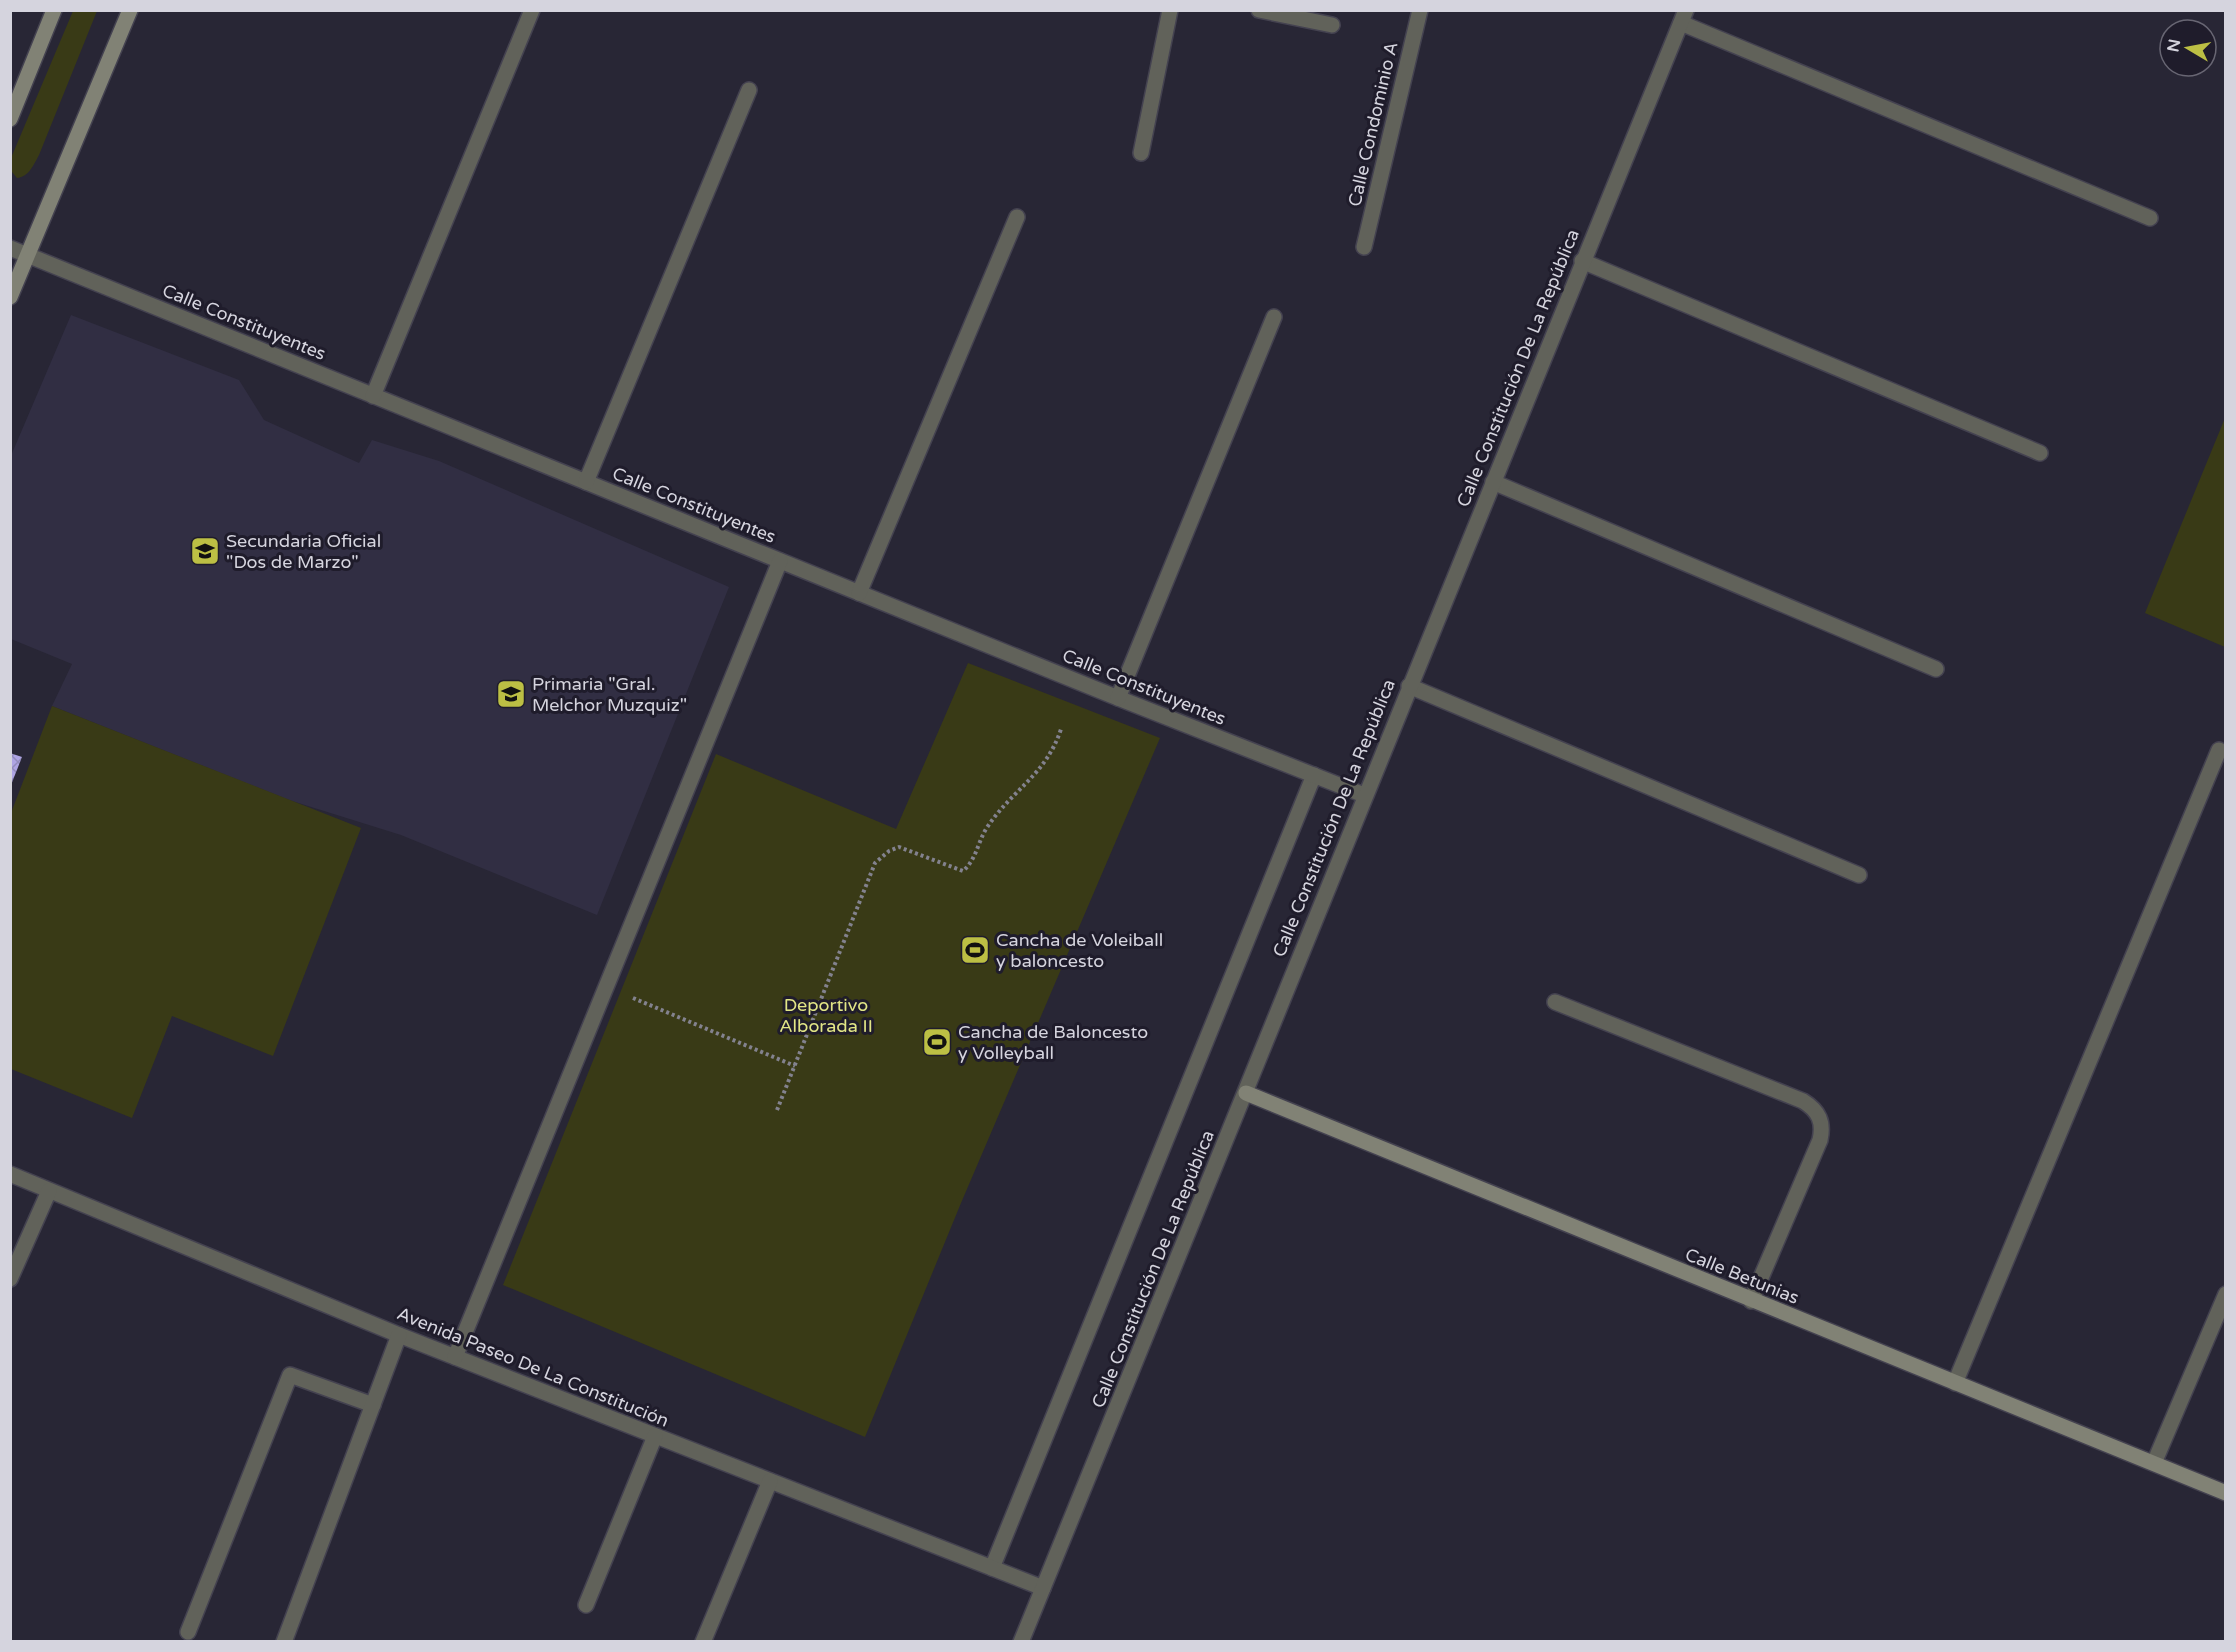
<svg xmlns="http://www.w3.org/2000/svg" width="2236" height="1652" viewBox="0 0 2236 1652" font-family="'Varela Round',sans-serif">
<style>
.built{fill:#312e43}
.green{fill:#393a16}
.building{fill:url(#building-cross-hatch)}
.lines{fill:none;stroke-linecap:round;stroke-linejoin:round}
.lane-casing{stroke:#444250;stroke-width:18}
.street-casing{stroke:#444250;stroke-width:18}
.secondary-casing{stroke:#444250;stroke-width:18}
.path{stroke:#83828e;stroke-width:4;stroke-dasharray:3 3;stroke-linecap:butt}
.lane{stroke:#61625a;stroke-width:15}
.street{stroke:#61625a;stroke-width:15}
.secondary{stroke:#818275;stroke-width:15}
.labels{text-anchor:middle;stroke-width:6;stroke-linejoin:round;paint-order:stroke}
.street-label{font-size:18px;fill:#d5d4de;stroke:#1f1c2b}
.poi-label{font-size:18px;fill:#d5d4de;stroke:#1f1c2b;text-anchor:start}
.park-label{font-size:18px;fill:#e2e686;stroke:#1f1c2b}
</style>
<defs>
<pattern id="building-cross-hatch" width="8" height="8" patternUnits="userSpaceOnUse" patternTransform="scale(1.5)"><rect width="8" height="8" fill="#aea4e3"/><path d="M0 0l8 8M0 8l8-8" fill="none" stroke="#928bbb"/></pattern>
</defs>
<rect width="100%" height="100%" fill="#282635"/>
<polygon class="built" points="71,315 239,380 264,420 359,463 372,440 439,461 729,587 597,915 401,835 289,800 52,706 72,664 11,639 10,458"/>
<g class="green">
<path d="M73 11H97L39 155C34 164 29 177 17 178L12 172 11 158Z"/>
<polygon points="2225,418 2225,647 2145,613"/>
<polygon points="968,663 1160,738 961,1203 865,1437 503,1285 716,754 896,829"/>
<polygon points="52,706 361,828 273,1056 172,1016 132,1118 11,1069 11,813"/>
</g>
<polygon class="building" points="10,753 22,757 11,785 10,785"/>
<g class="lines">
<g class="lane-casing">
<polyline id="lane" points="992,1568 1314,775"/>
</g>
<g class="street-casing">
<g id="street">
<polyline points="1259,10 1332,25"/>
<polyline points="1681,23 2150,218"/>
<polyline points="1141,153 1170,10"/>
<polyline points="1364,247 1420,10"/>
<polyline points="10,248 1118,698 1364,795"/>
<polyline points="1582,261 2040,453"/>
<polyline points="373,396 532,10"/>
<polyline points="586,482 749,90"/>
<polyline points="1493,482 1936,669"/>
<polyline points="859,593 1017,217"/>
<polyline points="1409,686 1859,875"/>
<polyline points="1118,698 1274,317"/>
<path d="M1555 1002 1803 1101C1819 1111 1824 1122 1820 1140L1751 1301"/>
<polyline points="10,1174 399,1335 1043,1588"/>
<polyline points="10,1279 49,1191"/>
<polyline points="455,1357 780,561"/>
<polyline points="1955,1383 2219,750"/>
<polyline points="2154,1463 2226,1294"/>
<polyline points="586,1605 655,1436"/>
<polyline points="188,1632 290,1375 373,1405"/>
<polyline points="284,1642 399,1335"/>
<polyline points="703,1642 770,1481"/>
<polyline points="1021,1642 1686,10"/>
</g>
</g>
<g class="secondary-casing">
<g id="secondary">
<polyline points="10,119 54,10"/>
<polyline points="10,297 130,10"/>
<polyline points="1246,1093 2226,1493"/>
</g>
</g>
<g class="path">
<polyline points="633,998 795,1066"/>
<path d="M777 1110 875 863 889 851 899 847 963 871C977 859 978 840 988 826 1013 789 1046 775 1061 729"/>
</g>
<use href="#lane" class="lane"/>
<use href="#street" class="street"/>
<use href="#secondary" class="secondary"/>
</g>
<defs>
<g id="school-square" transform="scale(1.5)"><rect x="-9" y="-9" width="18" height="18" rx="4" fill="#bcbf44" stroke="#1f1c2b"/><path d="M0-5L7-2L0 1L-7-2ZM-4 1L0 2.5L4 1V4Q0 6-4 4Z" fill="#111"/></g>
<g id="stadium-square" transform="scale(1.5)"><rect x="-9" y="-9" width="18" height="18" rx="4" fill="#bcbf44" stroke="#1f1c2b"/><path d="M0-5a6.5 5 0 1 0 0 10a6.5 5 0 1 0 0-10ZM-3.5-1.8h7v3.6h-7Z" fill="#111"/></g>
</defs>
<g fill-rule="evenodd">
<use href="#school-square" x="205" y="551"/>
<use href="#school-square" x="511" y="694"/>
<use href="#stadium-square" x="975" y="950"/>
<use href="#stadium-square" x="937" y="1042"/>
</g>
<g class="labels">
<g class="street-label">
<text transform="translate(1373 124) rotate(-77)" y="6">Calle Condominio A</text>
<text transform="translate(244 322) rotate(22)" y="6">Calle Constituyentes</text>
<text transform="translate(1518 368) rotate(-68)" y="6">Calle Constitución De La República</text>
<text transform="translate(694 505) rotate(22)" y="6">Calle Constituyentes</text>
<text transform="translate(1144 687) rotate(22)" y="6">Calle Constituyentes</text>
<text transform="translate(1334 818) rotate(-68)" y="6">Calle Constitución De La República</text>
<text transform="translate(1153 1269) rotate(-68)" y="6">Calle Constitución De La República</text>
<text transform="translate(1742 1276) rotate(22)" y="6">Calle Betunias</text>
<text transform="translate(533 1367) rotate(22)" y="6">Avenida Paseo De La Constitución</text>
</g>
<g class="poi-label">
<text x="226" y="547">Secundaria Oficial<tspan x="226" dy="21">"Dos de Marzo"</tspan></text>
<text x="532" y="690">Primaria "Gral.<tspan x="532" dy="21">Melchor Muzquiz"</tspan></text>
<text x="996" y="946">Cancha de Voleiball<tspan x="996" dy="21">y baloncesto</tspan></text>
<text x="958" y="1038">Cancha de Baloncesto<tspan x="958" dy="21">y Volleyball</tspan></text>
</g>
<g class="park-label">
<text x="826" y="1011">Deportivo<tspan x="826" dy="21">Alborada II</tspan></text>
</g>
</g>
<rect width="2236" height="1652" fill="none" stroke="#d5d4de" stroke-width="24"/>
<g transform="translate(2188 48) rotate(280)"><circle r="28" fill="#1f1c2b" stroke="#686673" stroke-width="1.5"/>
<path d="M0-4.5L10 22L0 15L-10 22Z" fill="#bcbf44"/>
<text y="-9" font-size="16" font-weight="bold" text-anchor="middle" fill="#d5d4de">N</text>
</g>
</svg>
